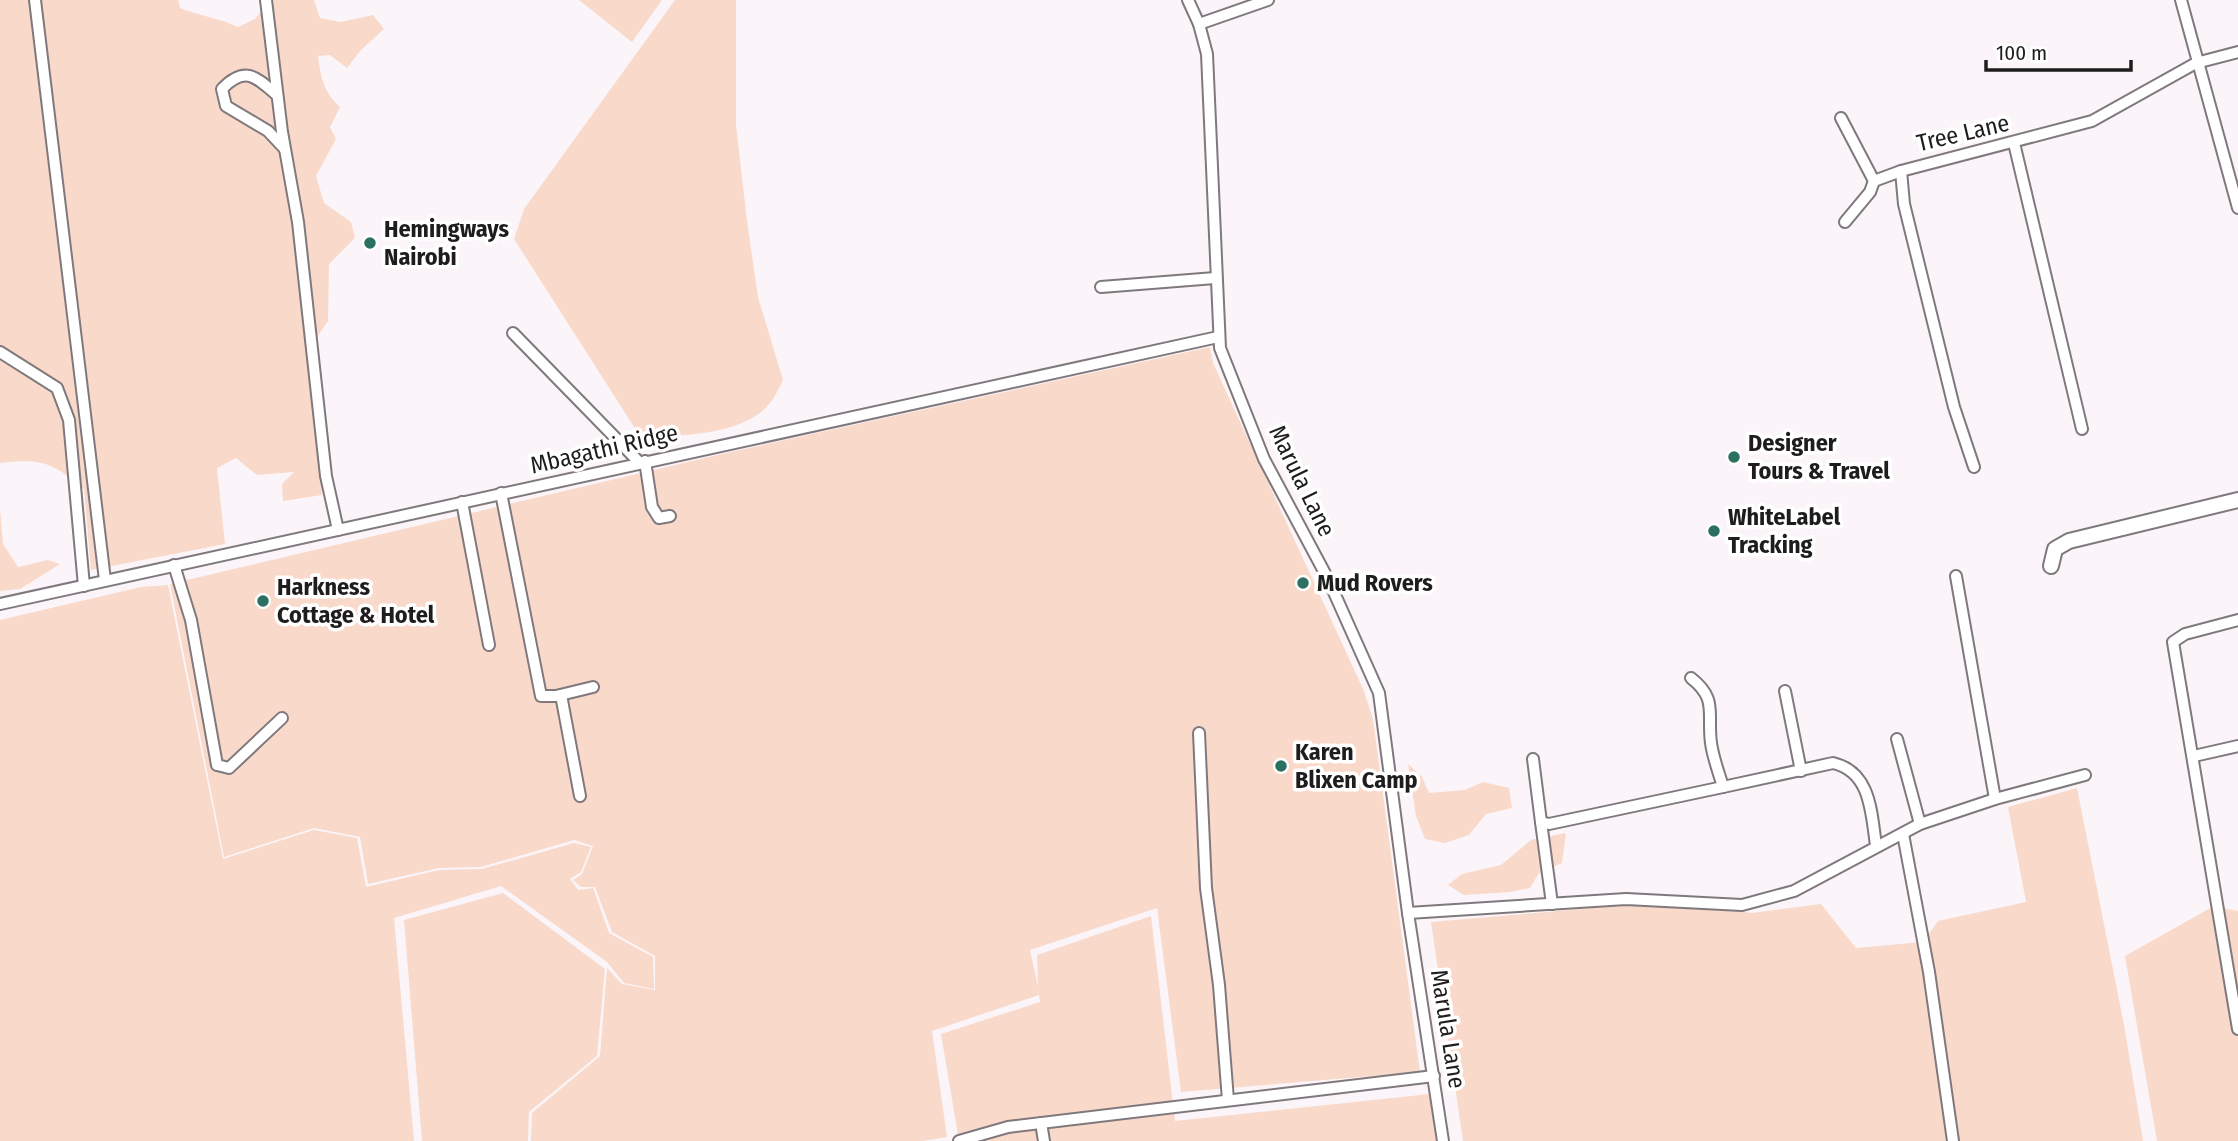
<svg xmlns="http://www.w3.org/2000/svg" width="2238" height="1141" viewBox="0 0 2238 1141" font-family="'Fira Sans Condensed',sans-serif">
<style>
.green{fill:#f9d9c9}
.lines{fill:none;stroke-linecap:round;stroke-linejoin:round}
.minor-casing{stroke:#7f797d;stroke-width:14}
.tertiary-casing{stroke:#7f797d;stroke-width:18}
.minor{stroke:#fff;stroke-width:10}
.tertiary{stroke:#fff;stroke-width:14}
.poi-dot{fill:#2c7062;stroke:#fff;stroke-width:2.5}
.labels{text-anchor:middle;stroke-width:7;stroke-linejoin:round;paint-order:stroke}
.street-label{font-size:24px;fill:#1e1c1d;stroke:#fff}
.poi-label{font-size:24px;font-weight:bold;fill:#1e1c1d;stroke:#fff;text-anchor:start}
</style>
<rect width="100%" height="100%" fill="#fbf5f9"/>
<g class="green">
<path d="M0 0H178L180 8C200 16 219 18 238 27L255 19 271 0H314L320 18 341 22 373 15 384 29 361 50 347 68 330 55 318 56C321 77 323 92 340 107L330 127 336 139 316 176 324 203 351 222 355 238 329 264 328 321 308 350 322 495 283 501 282 484 294 472 257 475 236 458 217 468 225 544 91 570 84 489C53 462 40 458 0 463Z"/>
<polygon points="579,0 662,0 632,42"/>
<path d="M675 0H736V125L747 221 758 297 783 380C779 388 775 397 769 404 745 435 673 439 638 433L514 239 524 209Z"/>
<polygon points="1210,347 1213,363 1364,691 1373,719 1420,1072 1181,1092 1157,908 1030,950 1038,987 1037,955 1151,916 1175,1121 1430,1094 1437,1141 959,1141 941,1034 1040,1002 1039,995 932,1031 947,1137 923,1141 531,1141 532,1113 600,1056 607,968 622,984 655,990 655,956 612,932 595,887 581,887 573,880 582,874 593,846 574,840 481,867 439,868 368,884 360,837 314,828 224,857 170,584 726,453"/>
<polygon points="0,509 3,544 18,567 48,560 60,564 20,589 0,591"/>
<polygon points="168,585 223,859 314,830 357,838 366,887 439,870 482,869 574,843 591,847 581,872 570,879 578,890 593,888 609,933 653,957 654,989 624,983 607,962 501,886 394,918 414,1141 0,1141 0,620 141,587"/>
<polygon points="1408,764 1422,777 1429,793 1465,790 1483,782 1509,788 1512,808 1486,814 1469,835 1445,843 1425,839 1416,816"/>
<polygon points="2077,788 2125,1030 2143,1141 1463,1141 1431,922 1626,905 1696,906 1752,913 1821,904 1856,948 1923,942 1938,921 2026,902 2008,807"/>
<polygon points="1566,833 1562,863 1539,873 1530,888 1510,892 1464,895 1448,885 1462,874 1501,865 1531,840"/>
<polygon points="503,893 605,969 597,1056 529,1112 528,1141 422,1141 404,920"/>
<polygon points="2214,906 2238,911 2238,1141 2157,1141 2125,956"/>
</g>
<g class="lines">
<g class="minor-casing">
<g id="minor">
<polyline points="35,0 105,580"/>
<polyline points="266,0 282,132 298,222 326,476 338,530"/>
<polyline points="1188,0 1199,24 1207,54 1220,348 1264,459 1328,579 1379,693 1408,913 1443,1141"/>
<polyline points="2181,0 2238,208"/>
<polyline points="1199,24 1268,0"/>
<path d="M277 95C256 77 245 65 222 89L226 106 268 131 284 148"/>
<polyline points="1841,118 1874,181"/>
<polyline points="2014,143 2082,429"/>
<polyline points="1845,222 1870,192 1874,181 1901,171"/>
<polyline points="1101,287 1215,278"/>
<polyline points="513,333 639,462"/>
<polyline points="0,352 57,388 69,420 84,586"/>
<polyline points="645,461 652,507 659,518 670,516"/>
<polyline points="1974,467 1954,407 1904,204 1901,171 2092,121 2196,63 2238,52"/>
<polyline points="501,493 541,696 556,696 593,687"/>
<polyline points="462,502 489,645"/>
<polyline points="174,565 191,620 217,765 229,768 282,718"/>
<polyline points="1956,576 1995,799"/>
<polyline points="0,604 1218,337"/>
<polyline points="2238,620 2185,634 2173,642 2238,1029"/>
<path d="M1691 678C1718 699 1707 713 1711 743 1713 758 1719 773 1723 787L1833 763C1871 772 1871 812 1876 845"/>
<polyline points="1785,691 1801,771"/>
<polyline points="561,695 580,796"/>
<polyline points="1199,733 1206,888 1219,985 1228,1100"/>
<polyline points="1897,739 1920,824"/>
<polyline points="2194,756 2238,746"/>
<polyline points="1533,759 1541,822 1549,824 1723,787"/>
<polyline points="1541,822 1552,904"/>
<polyline points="1903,834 1929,972 1953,1141"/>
<polyline points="1408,913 1626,899 1742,905 1794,891 1920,824 1995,799 2085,775"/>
<polyline points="1041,1123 1044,1141"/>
<polyline points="959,1141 1008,1127 1434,1076"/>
</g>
</g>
<g class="tertiary-casing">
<polyline id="tertiary" points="2051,566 2055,549 2069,541 2238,500"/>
</g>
<use href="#minor" class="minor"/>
<use href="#tertiary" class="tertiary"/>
</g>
<g class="poi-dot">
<circle cx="370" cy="243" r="7"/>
<circle cx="1734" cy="457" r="7"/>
<circle cx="1714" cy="531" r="7"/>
<circle cx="1303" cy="583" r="7"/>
<circle cx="263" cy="601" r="7"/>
<circle cx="1281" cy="766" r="7"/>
</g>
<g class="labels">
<g class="street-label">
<text transform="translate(1963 133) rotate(-13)" y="8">Tree Lane</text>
<text transform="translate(604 449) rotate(-13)" y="8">Mbagathi Ridge</text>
<text transform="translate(1302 481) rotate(64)" y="8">Marula Lane</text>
<text transform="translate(1448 1029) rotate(81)" y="8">Marula Lane</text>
</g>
<g class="poi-label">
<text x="384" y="237">Hemingways<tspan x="384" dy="28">Nairobi</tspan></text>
<text x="1748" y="451">Designer<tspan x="1748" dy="28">Tours &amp; Travel</tspan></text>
<text x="1728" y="525">WhiteLabel<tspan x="1728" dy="28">Tracking</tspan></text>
<text x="1317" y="591">Mud Rovers</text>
<text x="277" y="595">Harkness<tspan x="277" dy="28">Cottage &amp; Hotel</tspan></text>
<text x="1295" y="760">Karen<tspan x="1295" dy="28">Blixen Camp</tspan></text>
</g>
</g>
<path d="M1986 60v10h145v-10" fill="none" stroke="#1e1c1d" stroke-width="3.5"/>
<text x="1996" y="60" font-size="21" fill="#1e1c1d" stroke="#ffffff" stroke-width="5" paint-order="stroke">100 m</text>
</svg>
